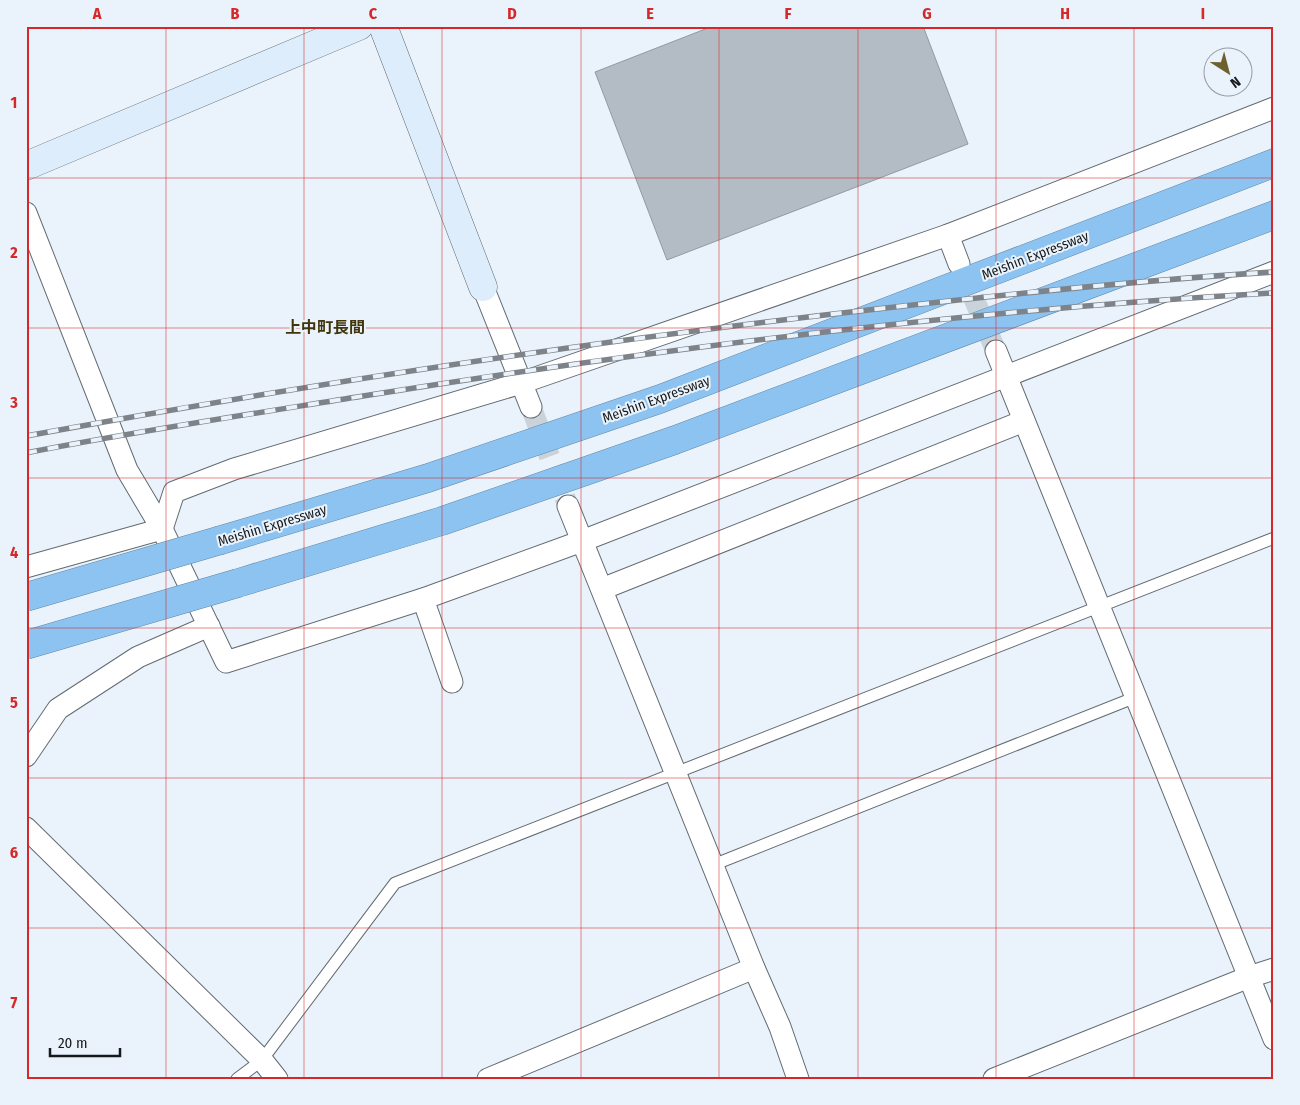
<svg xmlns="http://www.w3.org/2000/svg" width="1300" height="1105" viewBox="0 0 1300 1105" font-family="'Fira Sans Condensed','Noto Sans JP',sans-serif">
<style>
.building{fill:#b3bcc4;stroke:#919aa1}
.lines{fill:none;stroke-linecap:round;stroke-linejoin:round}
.street-tunnel{stroke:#cad2da;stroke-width:21;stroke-dasharray:21 11;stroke-linecap:butt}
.lane-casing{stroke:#636b72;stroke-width:13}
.street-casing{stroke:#636b72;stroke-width:23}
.secondary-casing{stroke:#636b72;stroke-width:29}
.highway-casing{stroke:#6388a6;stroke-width:29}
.lane{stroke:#fff;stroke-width:11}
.street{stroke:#fff;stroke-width:21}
.secondary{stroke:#ddedfb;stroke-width:28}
.highway{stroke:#8dc3f1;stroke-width:28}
.rail-casing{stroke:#7d8389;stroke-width:5.5}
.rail{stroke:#eaf3fb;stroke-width:4;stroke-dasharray:11;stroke-linecap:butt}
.highway-bridge-casing{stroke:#6388a6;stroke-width:29;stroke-linecap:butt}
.highway-bridge{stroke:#8dc3f1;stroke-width:28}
.grid{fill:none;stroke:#d62828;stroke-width:1;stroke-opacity:0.55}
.labels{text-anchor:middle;stroke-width:4;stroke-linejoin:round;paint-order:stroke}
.street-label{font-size:14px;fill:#16191c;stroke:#eaf3fb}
.quarter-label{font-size:16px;font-weight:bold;fill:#40350b;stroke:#eaf3fb}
.neatline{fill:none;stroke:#d62828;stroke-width:2}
.grid-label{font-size:16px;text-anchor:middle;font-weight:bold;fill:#d62828}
</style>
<rect width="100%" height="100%" fill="#eaf3fb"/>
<polygon class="building" points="713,26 923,26 968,144 667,260 595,72"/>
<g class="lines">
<g class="street-tunnel">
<polyline points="961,268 996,351"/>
<polyline points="531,407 568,506"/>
</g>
<g class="lane-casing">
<g id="lane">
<polyline points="713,865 1136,697"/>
<polyline points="237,1079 262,1060 395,883 1274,538"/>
</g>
</g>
<g class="street-casing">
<g id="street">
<polyline points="26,213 127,470 162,529 226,662 423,599 582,541 1274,272"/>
<polyline points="948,235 959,264"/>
<polyline points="483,287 531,407"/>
<polyline points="996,351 1274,1039"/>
<polyline points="568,506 754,968 780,1027 798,1079"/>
<polyline points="26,567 162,529 174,492 234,469 521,383 948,235 1274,108"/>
<polyline points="602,589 1024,421"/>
<polyline points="423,599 452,682"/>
<polyline points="26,756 58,709 138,657 209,626"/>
<polyline points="26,828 262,1060 277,1079"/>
<polyline points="488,1079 754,968"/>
<polyline points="994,1079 1249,977 1274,969"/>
</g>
</g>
<g class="secondary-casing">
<g id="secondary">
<polyline points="383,26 483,287"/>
<polyline points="26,166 359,26"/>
</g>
</g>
<g class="highway-casing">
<g id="highway">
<polyline points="221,540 428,478 660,399 1274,163"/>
<polyline points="238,583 442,521 675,440 1274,215"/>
</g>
</g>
<use href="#lane" class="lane"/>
<use href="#street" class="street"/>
<use href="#secondary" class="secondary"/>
<use href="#highway" class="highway"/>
<g class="rail-casing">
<g id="rail">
<path d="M26 436C308 384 592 341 877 309 1009 294 1141 280 1274 272"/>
<path d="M26 453C138 431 251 414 363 396 663 348 970 310 1274 293"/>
</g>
</g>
<use href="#rail" class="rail"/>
<g class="highway-bridge-casing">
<g id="highway-bridge">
<polyline points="26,597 221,540"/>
<polyline points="26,645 238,583"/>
</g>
</g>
<use href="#highway-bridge" class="highway-bridge"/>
</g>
<path class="grid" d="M166 26V1079M304 26V1079M442 26V1079M581 26V1079M719 26V1079M858 26V1079M996 26V1079M1134 26V1079M26 178H1274M26 328H1274M26 478H1274M26 628H1274M26 778H1274M26 928H1274"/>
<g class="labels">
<g class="street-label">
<text transform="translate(1035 255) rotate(-21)" y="5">Meishin Expressway</text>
<text transform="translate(656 399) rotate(-20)" y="5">Meishin Expressway</text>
<text transform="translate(272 525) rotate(-17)" y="5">Meishin Expressway</text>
</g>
<g class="quarter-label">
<text x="325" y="333">上中町長間</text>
</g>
</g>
<rect width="1300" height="1105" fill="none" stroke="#eaf3fb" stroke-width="55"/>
<g transform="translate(1228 72) rotate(144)"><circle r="24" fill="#eaf3fb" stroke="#959ca2"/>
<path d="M0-4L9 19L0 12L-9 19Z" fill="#6f612f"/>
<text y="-8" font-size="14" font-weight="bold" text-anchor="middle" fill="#16191c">N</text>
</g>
<path d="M50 1048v8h70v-8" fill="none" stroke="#16191c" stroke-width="2.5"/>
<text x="58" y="1048" font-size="15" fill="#16191c" stroke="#eaf3fb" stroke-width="4" paint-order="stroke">20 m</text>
<rect x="28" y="28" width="1244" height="1050" class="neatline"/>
<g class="grid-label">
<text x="97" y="19">A</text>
<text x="235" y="19">B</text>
<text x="373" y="19">C</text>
<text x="512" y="19">D</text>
<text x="650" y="19">E</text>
<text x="788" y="19">F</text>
<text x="927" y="19">G</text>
<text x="1065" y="19">H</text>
<text x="1203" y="19">I</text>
<text x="14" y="108">1</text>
<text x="14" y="258">2</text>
<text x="14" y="408">3</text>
<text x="14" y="558">4</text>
<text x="14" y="708">5</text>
<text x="14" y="858">6</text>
<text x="14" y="1008">7</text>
</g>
</svg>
